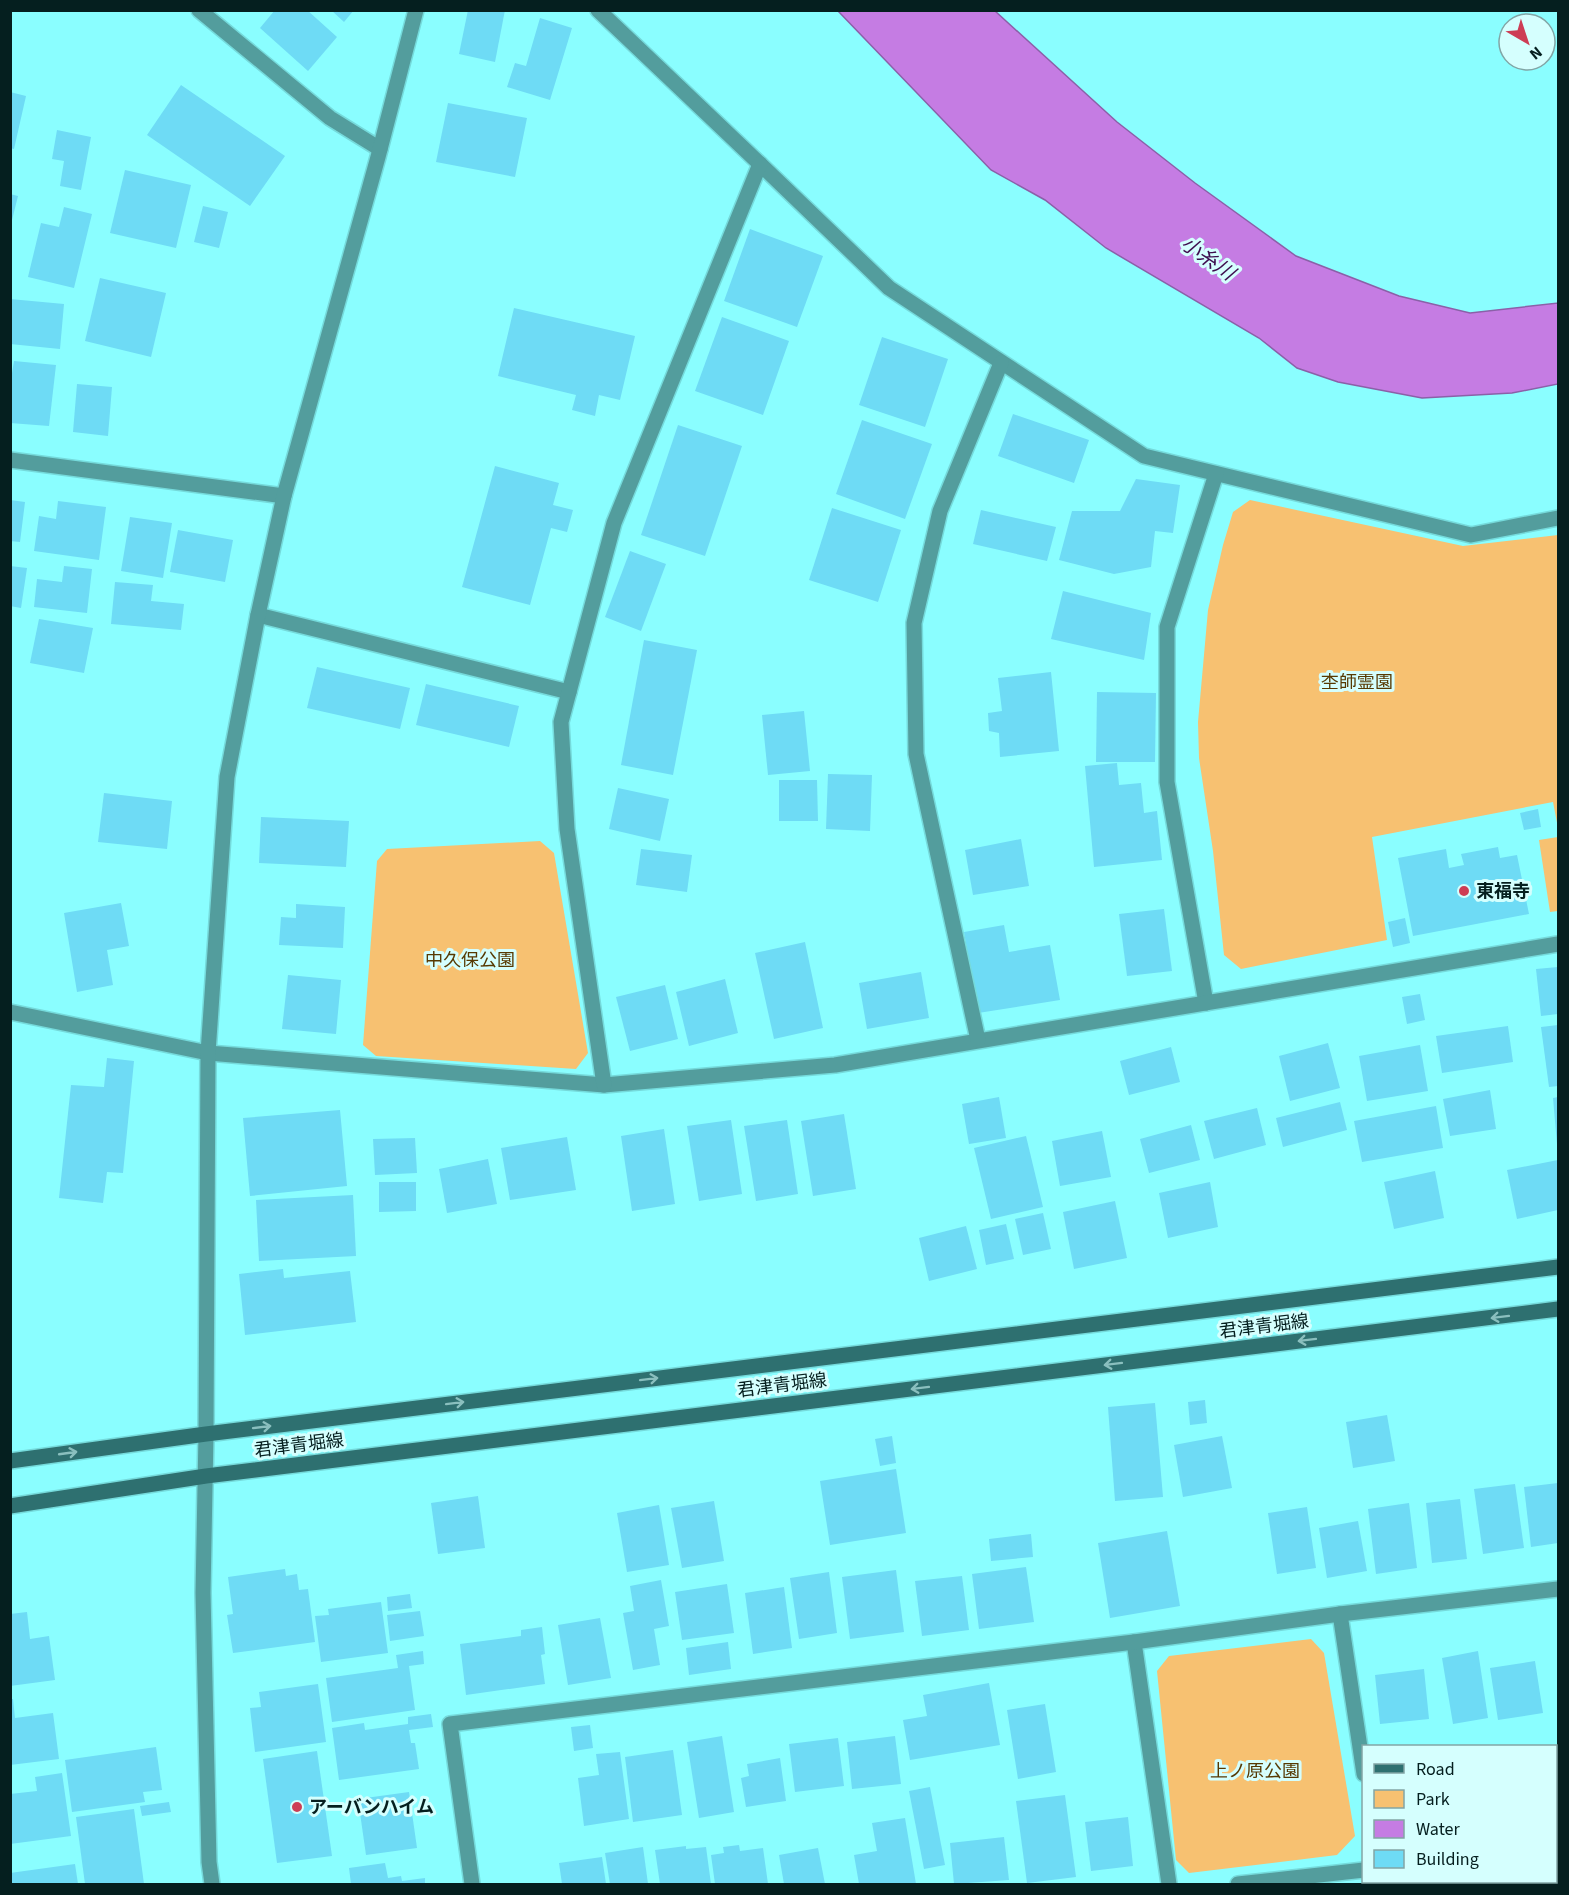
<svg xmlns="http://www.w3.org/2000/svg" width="1569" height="1895" viewBox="0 0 1569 1895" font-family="'Source Sans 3','Noto Sans JP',sans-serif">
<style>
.green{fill:#f7c171}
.water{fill:#c57ce3;stroke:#8b60a8;stroke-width:1.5}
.building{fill:#6edbf5}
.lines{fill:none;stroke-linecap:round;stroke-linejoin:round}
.minor-casing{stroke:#75dadb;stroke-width:18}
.tertiary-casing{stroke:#75dadb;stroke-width:18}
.secondary-casing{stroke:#75dadb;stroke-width:18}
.minor{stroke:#539d9d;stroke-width:15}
.tertiary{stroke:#539d9d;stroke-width:15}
.secondary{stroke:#2e7070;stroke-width:15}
.oneway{stroke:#8abfbe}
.poi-dot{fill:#cd3d55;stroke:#d5fffe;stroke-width:2}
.labels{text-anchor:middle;stroke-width:6;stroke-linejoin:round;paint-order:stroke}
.park-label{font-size:18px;fill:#573902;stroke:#d5fffe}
.poi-label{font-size:18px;font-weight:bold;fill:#051f1f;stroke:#d5fffe;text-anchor:start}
.street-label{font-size:18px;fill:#051f1f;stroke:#d5fffe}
.water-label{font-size:20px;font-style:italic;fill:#3e0e4f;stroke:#d5fffe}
</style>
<rect width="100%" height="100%" fill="#8afeff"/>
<g class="green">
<polygon points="1250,500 1463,546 1558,535 1558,828 1553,802 1372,837 1387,940 1241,969 1224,955 1213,851 1199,758 1198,722 1208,610 1223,545 1233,512"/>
<polygon points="1558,837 1558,911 1550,912 1539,840"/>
<polygon points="540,841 554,853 588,1053 576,1069 376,1056 363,1045 377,861 387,849"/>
<polygon points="1311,1639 1324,1653 1355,1836 1337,1855 1189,1873 1176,1860 1157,1671 1169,1656"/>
</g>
<polygon class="water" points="838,11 995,11 1117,122 1195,183 1296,256 1399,296 1470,313 1558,303 1558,384 1512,393 1422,398 1338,382 1297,368 1259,338 1106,248 1045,200 991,170"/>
<g class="building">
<polygon points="275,10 307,10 337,37 308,71 260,28"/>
<polygon points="331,10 354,10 344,22"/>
<polygon points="468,10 505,10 495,62 459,54"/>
<polygon points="540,18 572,28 550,100 507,87 515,63 526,66"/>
<polygon points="181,85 285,156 250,206 147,135"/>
<polygon points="10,92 26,96 14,149 10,148"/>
<polygon points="448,103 527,118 515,177 436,162"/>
<polygon points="57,130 91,137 81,190 60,186 64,161 52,159"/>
<polygon points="125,170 191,185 176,248 110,233"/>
<polygon points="10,194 18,196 11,224 10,223"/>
<polygon points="203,206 228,212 219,248 194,242"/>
<polygon points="64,207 92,214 74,288 28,277 41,223 59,227"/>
<polygon points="750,229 823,256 797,327 724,301"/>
<polygon points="100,278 166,293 151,357 85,341"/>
<polygon points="10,299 64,304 60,349 10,344"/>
<polygon points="514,308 635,336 620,400 599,395 595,416 572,410 576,395 498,376"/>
<polygon points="722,317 789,341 763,415 695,391"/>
<polygon points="882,337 948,359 925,427 859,405"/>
<polygon points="14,361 56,365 49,426 10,423 10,385"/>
<polygon points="77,384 112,387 108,436 73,432"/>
<polygon points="1013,414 1089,440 1074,483 998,456"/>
<polygon points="862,420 932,444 905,519 836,494"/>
<polygon points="678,425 742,446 705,556 641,535"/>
<polygon points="495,466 559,483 553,505 573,510 567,532 551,528 530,605 462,587"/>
<polygon points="1136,479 1180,485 1173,533 1155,531 1151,567 1114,574 1059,560 1072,511 1120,511"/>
<polygon points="10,500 25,502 20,542 10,541"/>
<polygon points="58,501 106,507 99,560 34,551 39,516 56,519"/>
<polygon points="832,508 901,530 878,602 809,580"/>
<polygon points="981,510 1056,527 1047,561 973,544"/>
<polygon points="130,517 172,523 163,578 121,571"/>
<polygon points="178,530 233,540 225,582 170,572"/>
<polygon points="630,551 666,564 641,631 605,617"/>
<polygon points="10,566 27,568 21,608 10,606"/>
<polygon points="64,566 92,569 87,613 34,607 37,579 62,582"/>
<polygon points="115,582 153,585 151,601 184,604 181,630 111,624"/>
<polygon points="1063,591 1151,613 1144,660 1051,639"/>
<polygon points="39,619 93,628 84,673 30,663"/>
<polygon points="644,640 697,650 673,775 621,765"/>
<polygon points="317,667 410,688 400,729 307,708"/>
<polygon points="1051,672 1059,751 1000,757 999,733 989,731 988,713 1002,711 998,678"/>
<polygon points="426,684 519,706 509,747 416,725"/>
<polygon points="1097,692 1156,693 1155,762 1096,762"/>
<polygon points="804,711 810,771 768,775 762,715"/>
<polygon points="1117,763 1119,785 1141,783 1144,813 1157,811 1162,860 1094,867 1085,766"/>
<polygon points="828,774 872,775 870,831 826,829"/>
<polygon points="779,780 817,780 818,821 779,821"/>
<polygon points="618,788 669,799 660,841 609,829"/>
<polygon points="104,793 172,801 167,849 98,842"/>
<polygon points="1538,809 1541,827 1524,830 1520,813"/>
<polygon points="261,817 349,821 346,867 259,863"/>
<polygon points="1021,839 1029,886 973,895 965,850"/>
<polygon points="1498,847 1500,858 1517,855 1529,914 1413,936 1398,858 1446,849 1449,868 1464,865 1461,854"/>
<polygon points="641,849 692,855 687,892 636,885"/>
<polygon points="121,903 129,946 107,950 113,985 77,992 64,913"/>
<polygon points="296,904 345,907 343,948 279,945 281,917 296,918"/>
<polygon points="1164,909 1172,971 1127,976 1119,914"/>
<polygon points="1405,918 1410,943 1393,947 1388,922"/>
<polygon points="1004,925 1009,952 1050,945 1060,1000 978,1013 964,932"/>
<polygon points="805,942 823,1028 774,1039 755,953"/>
<polygon points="1558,967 1558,1014 1541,1016 1536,969"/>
<polygon points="921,972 929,1018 867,1029 859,983"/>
<polygon points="288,975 341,980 336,1034 282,1029"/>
<polygon points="725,979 738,1033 689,1046 676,992"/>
<polygon points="665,985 678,1039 630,1051 616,997"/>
<polygon points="1420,994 1425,1020 1407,1024 1402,997"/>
<polygon points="1558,1025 1558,1086 1549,1087 1541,1027"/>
<polygon points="1508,1026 1513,1062 1442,1073 1436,1036"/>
<polygon points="1328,1043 1340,1088 1290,1101 1279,1056"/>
<polygon points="1420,1045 1428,1091 1367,1101 1359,1056"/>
<polygon points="1171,1047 1180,1082 1129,1095 1120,1061"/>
<polygon points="107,1058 134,1061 123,1173 107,1172 103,1203 59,1198 71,1085 104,1087"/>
<polygon points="1490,1090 1496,1129 1450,1136 1443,1099"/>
<polygon points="999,1097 1006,1138 969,1144 962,1104"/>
<polygon points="1558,1097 1558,1144 1557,1144 1553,1098"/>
<polygon points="1340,1102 1347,1130 1283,1147 1276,1118"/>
<polygon points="1436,1106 1443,1148 1362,1162 1354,1121"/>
<polygon points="1257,1108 1266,1145 1214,1159 1204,1121"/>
<polygon points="340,1110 347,1186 250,1196 243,1118"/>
<polygon points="844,1114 856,1189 813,1196 801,1121"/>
<polygon points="731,1120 742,1194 699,1201 687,1126"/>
<polygon points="787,1120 798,1194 756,1201 744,1126"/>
<polygon points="1191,1125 1200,1160 1149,1173 1140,1139"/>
<polygon points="664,1129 675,1204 632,1211 621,1136"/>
<polygon points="1102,1131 1111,1177 1060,1186 1052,1141"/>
<polygon points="1026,1136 1043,1207 991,1219 974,1148"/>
<polygon points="567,1137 576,1190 510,1200 501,1148"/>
<polygon points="415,1138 417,1173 375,1175 373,1139"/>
<polygon points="488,1159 497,1204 447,1213 439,1169"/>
<polygon points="1558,1160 1558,1210 1517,1219 1507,1170"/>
<polygon points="1435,1171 1444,1218 1394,1229 1384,1182"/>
<polygon points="379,1182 416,1182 416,1211 379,1212"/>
<polygon points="1210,1182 1218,1227 1168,1238 1159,1193"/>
<polygon points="353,1195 356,1256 259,1261 256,1200"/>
<polygon points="1115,1201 1127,1258 1074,1269 1063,1212"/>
<polygon points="1043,1213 1051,1249 1023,1255 1015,1219"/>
<polygon points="1006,1224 1014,1259 986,1265 979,1230"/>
<polygon points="966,1226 977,1269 929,1281 919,1238"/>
<polygon points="283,1269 284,1278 350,1271 356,1322 245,1335 239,1274"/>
<polygon points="1205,1400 1207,1423 1190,1425 1188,1402"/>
<polygon points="1155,1403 1163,1497 1115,1501 1108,1407"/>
<polygon points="1387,1415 1395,1461 1353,1468 1346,1422"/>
<polygon points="892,1436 896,1463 880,1466 875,1439"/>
<polygon points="1222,1436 1232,1488 1183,1497 1174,1445"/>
<polygon points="896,1469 906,1533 830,1545 820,1481"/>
<polygon points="1558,1483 1558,1543 1531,1547 1524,1487"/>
<polygon points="1515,1484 1524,1548 1483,1554 1474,1489"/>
<polygon points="478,1496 485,1548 438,1554 431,1503"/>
<polygon points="1460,1499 1467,1559 1432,1563 1426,1503"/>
<polygon points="714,1501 724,1561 682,1568 671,1508"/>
<polygon points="1409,1503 1417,1568 1376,1574 1368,1509"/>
<polygon points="659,1505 669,1565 627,1572 617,1513"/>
<polygon points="1307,1507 1316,1568 1277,1574 1268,1513"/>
<polygon points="1358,1521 1367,1571 1327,1578 1319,1528"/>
<polygon points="1167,1531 1180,1606 1110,1618 1098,1543"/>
<polygon points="1031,1534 1033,1557 991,1561 989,1539"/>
<polygon points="1026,1567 1034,1622 979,1629 972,1574"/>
<polygon points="285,1569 286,1576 297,1574 299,1590 308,1589 315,1642 233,1653 227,1615 233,1614 228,1577"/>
<polygon points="896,1570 904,1632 850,1639 842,1577"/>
<polygon points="829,1572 837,1633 799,1639 790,1578"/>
<polygon points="962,1576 969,1630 922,1636 915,1581"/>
<polygon points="661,1580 669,1626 654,1629 660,1665 633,1670 623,1613 634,1611 630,1586"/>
<polygon points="727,1584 734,1633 682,1640 675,1592"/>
<polygon points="784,1587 792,1648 753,1654 745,1593"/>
<polygon points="410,1594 412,1608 388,1611 387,1597"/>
<polygon points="381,1602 388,1653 321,1662 315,1616 329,1615 328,1609"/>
<polygon points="420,1611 424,1636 390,1641 387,1615"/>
<polygon points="27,1612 30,1639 49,1636 55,1680 10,1686 10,1614"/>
<polygon points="600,1618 611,1678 568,1685 558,1625"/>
<polygon points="542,1627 545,1654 541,1655 545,1684 466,1695 460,1644 521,1636 521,1630"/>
<polygon points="728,1642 731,1669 689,1675 686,1648"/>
<polygon points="423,1651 424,1664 409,1666 415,1710 332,1722 326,1678 398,1668 396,1655"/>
<polygon points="1478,1651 1488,1718 1453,1724 1442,1658"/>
<polygon points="1535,1661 1543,1713 1498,1720 1490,1668"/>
<polygon points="1424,1669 1429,1719 1380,1724 1375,1675"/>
<polygon points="989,1683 1000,1745 910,1760 903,1720 927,1716 923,1695"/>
<polygon points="318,1684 326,1742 255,1752 250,1708 261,1707 259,1692"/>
<polygon points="10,1699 13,1699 15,1718 53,1713 59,1759 10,1765"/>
<polygon points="1045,1704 1056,1772 1018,1779 1007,1710"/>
<polygon points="431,1714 433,1727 409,1730 411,1743 415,1743 419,1769 339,1780 332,1728 364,1723 365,1730 408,1724 408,1717"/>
<polygon points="590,1725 593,1748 574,1751 571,1727"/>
<polygon points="722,1736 734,1812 699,1818 687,1742"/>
<polygon points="895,1736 901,1784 852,1789 847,1742"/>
<polygon points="838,1738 844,1786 795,1792 789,1744"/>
<polygon points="156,1747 162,1790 143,1792 145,1802 72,1812 65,1760"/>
<polygon points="673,1750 682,1815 633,1822 625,1757"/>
<polygon points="317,1751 332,1856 277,1863 263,1759"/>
<polygon points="620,1752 629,1819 584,1826 578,1778 599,1775 596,1754"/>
<polygon points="780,1758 786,1801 746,1807 741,1778 749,1776 747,1764"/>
<polygon points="1556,1769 1557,1769 1558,1781 1558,1818 1556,1818"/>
<polygon points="62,1773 71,1836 10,1844 10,1794 37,1791 35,1777"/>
<polygon points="930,1787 945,1865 924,1869 909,1791"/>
<polygon points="409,1792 417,1848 366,1855 358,1799"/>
<polygon points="1065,1795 1076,1877 1027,1883 1016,1801"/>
<polygon points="169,1802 171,1812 142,1816 140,1806"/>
<polygon points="134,1809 144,1884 85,1884 76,1817"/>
<polygon points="1128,1817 1133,1866 1091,1871 1085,1822"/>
<polygon points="905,1818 916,1884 859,1884 854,1855 877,1851 872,1823"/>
<polygon points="1004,1837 1009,1880 954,1884 950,1843"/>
<polygon points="739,1845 740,1851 763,1848 768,1884 715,1884 711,1855 724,1853 723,1847"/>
<polygon points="686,1846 686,1849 706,1847 711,1884 660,1884 655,1850"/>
<polygon points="643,1847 648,1884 610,1884 605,1853"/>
<polygon points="818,1848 825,1884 784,1884 779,1855"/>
<polygon points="602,1857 606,1884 562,1884 559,1863"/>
<polygon points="385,1863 388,1878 401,1876 402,1881 425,1878 425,1884 351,1884 349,1868"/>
<polygon points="75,1864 78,1884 10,1884 10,1873"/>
</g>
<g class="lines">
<g class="minor-casing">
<g id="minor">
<polyline points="199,10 330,118 380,149"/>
<polyline points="598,10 760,164 889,288 1144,456 1471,535 1558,518"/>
<polyline points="10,460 284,496"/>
<polyline points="258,615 569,692"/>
<polyline points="1206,1003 1167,782 1167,627 1216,474"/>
<polyline points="10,1012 208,1053 604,1085 835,1065 1558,944"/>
<polyline points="978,1040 916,754 914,623 940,511 1001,363"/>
<polyline points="604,1085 567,829 561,722 614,523 760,164"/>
<polyline points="1340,1614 1364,1774"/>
<polyline points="1134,1642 1169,1884"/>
<polyline points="1556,1849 1558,1849"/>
<polyline points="472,1884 450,1724 1134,1642 1340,1614 1558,1589"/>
<polyline points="1238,1884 1364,1870"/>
</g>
</g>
<g class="tertiary-casing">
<polyline id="tertiary" points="212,1884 209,1862 203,1593 206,1434 208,1053 227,777 258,615 284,496 378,157 416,10"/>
</g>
<g class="secondary-casing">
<g id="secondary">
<polyline points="10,1461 206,1434 1558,1267"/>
<polyline points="10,1506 206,1476 1558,1309"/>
</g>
</g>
<use href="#minor" class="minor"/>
<use href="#tertiary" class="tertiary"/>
<use href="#secondary" class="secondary"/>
</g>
<defs><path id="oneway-shaft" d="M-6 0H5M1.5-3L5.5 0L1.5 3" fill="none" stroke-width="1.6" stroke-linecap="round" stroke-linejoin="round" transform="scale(1.5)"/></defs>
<g class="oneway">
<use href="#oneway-shaft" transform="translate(1500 1317) rotate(173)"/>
<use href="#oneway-shaft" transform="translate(1307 1340) rotate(173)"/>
<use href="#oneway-shaft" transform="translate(1113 1364) rotate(173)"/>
<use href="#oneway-shaft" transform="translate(649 1379) rotate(-7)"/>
<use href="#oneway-shaft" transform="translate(920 1388) rotate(173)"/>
<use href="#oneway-shaft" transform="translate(455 1403) rotate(-7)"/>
<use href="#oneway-shaft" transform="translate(262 1427) rotate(-7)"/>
<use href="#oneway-shaft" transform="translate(68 1453) rotate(-8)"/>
</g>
<g class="poi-dot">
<circle cx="1464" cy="891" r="6"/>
<circle cx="297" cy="1807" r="6"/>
</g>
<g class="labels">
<g class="park-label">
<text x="1357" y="688">杢師霊園</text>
<text x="470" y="966">中久保公園</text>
<text x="1255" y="1777">上ノ原公園</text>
</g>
<g class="poi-label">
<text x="1476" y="897">東福寺</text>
<text x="309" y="1813">アーバンハイム</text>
</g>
<g class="street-label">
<text transform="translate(1264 1326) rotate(-7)" y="6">君津青堀線</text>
<text transform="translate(782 1385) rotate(-7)" y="6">君津青堀線</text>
<text transform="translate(299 1445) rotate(-7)" y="6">君津青堀線</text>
</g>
<g class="water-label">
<text transform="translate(1208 258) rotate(35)" y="7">小糸川</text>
</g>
</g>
<rect width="1569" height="1895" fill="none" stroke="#051f1f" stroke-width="24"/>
<rect x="1362" y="1745" width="195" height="138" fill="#d5fffe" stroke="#82a5a5" stroke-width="1.5"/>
<rect x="1374" y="1764" width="30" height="9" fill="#2e7070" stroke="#82a5a5" stroke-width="1.5"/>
<text x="1416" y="1775" font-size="18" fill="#051f1f">Road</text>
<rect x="1374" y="1790" width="30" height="18" fill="#f7c171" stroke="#82a5a5" stroke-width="1.5"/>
<text x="1416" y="1805" font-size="18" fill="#051f1f">Park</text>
<rect x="1374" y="1820" width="30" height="18" fill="#c57ce3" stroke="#82a5a5" stroke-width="1.5"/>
<text x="1416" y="1835" font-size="18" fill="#051f1f">Water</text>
<rect x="1374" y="1850" width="30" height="18" fill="#6edbf5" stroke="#82a5a5" stroke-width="1.5"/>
<text x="1416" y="1865" font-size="18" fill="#051f1f">Building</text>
<g transform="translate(1527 42) rotate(141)"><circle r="28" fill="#d5fffe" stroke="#82a5a5" stroke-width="1.5"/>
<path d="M0-4.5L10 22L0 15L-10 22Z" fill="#cd3d55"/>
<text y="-9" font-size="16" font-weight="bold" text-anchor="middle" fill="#051f1f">N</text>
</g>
</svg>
